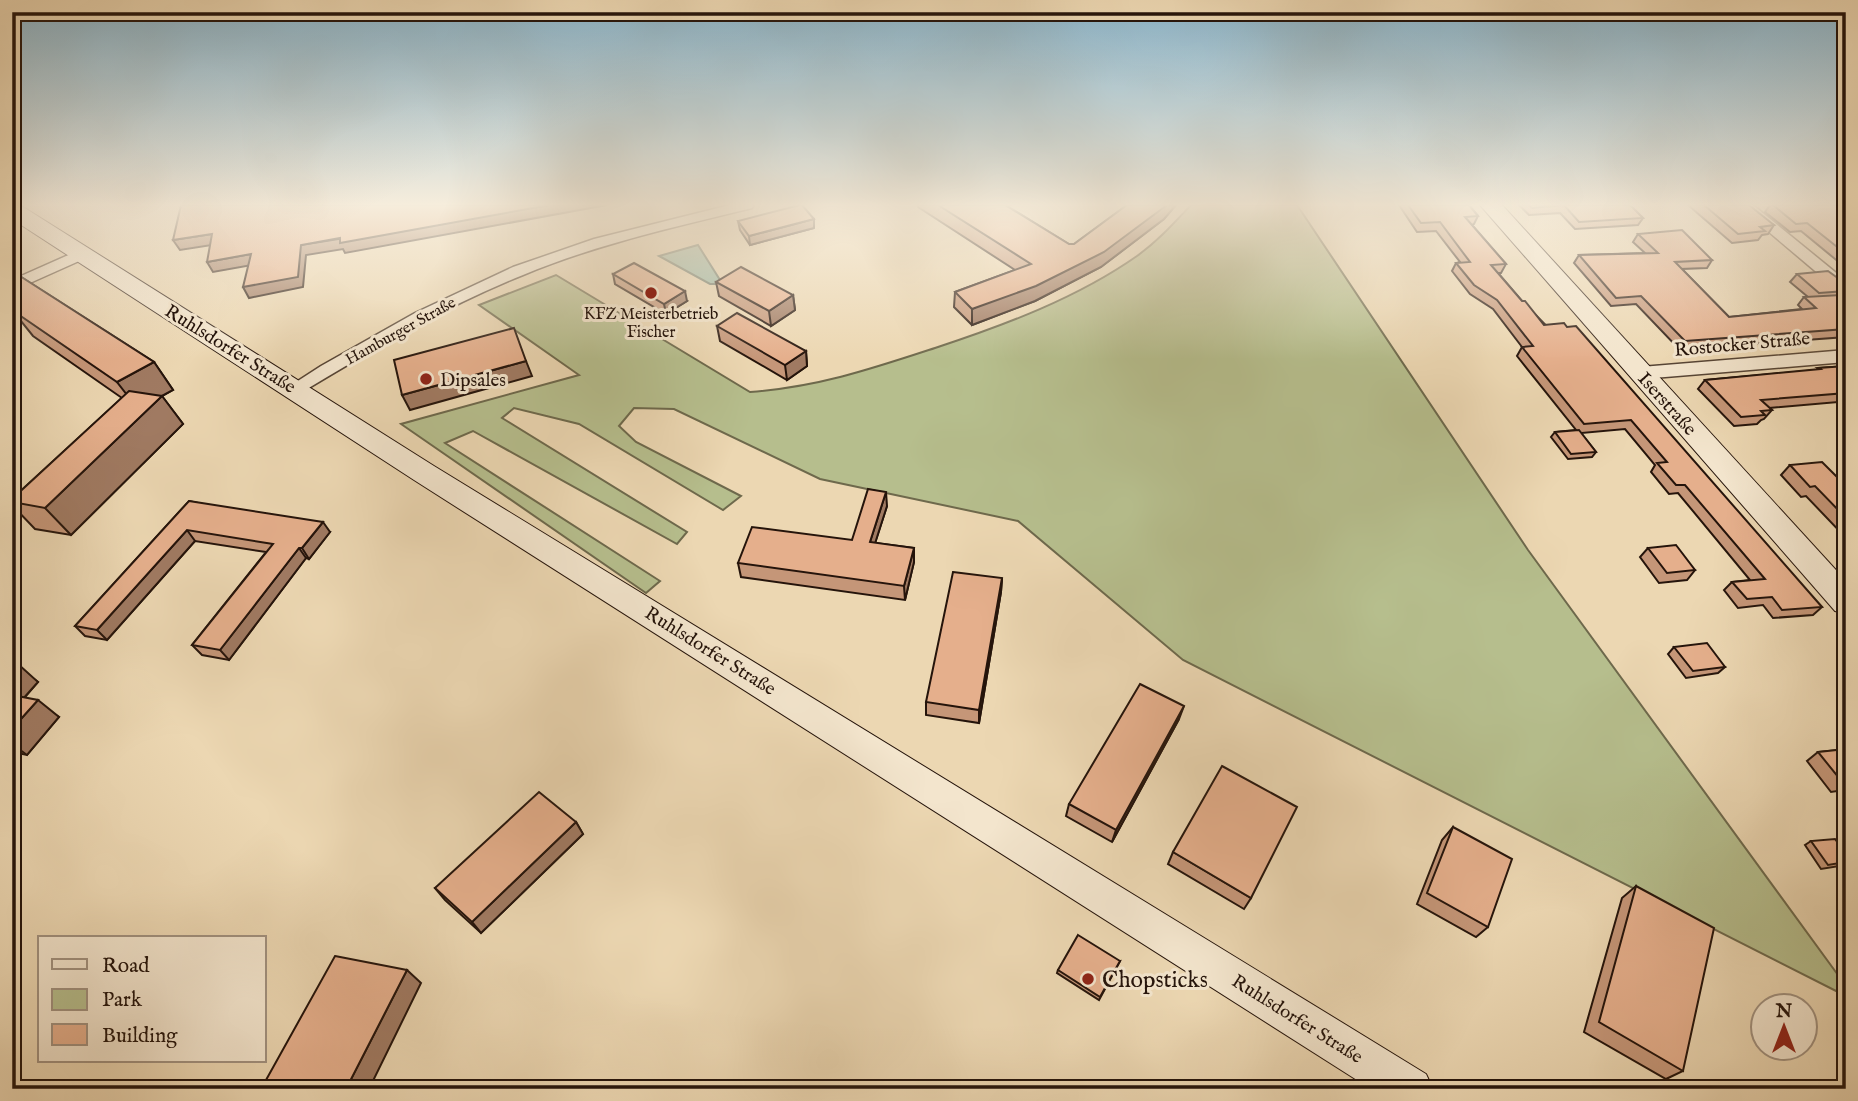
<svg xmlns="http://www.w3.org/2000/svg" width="1858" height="1101" viewBox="0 0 1858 1101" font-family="'IM FELL English',serif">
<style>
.green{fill:#b6be8d;stroke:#6e694c;stroke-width:2}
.water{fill:#9abaa6;stroke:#6b7868;stroke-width:2}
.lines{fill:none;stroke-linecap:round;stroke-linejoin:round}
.street-casing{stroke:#574535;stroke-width:3}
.secondary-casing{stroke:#25140b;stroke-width:2}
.street{fill:#f3e5cd;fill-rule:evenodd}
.secondary{fill:#f3e5cd;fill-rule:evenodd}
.wall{fill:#c59678;stroke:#25140b;stroke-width:2}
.shaded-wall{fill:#a07a62;stroke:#25140b;stroke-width:2}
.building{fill:#e5af8c;stroke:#25140b;stroke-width:2}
.poi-dot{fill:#8f2418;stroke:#f3e5cd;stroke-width:2.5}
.labels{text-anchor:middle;stroke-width:6;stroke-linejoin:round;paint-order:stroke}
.far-poi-label{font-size:16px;fill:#25140b;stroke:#f3e5cd}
.far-street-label{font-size:16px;fill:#25140b;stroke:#f3e5cd}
.street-label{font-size:19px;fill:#25140b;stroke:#f3e5cd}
.poi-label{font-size:19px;fill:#25140b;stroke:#f3e5cd;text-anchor:start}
.near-poi-label{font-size:23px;fill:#25140b;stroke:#f3e5cd;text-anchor:start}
</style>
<rect width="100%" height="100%" fill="#ecd7b2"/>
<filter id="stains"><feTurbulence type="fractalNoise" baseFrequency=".00286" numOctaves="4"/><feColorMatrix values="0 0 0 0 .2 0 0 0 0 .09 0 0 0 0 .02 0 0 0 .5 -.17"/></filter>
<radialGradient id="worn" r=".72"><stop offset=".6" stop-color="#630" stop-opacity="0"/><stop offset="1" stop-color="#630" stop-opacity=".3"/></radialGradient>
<path class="green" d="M1191 205H1297L1528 550 1846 986V996L1183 660 1018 521 820 479 674 409 634 408 619 426 636 442 741 496 723 510 579 424 514 408 502 418 687 532 677 544 473 431 445 443 660 581 646 593 401 424 579 375 479 305 556 275 750 392C818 387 871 369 935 348 1005 325 1077 298 1137 256 1158 241 1174 223 1191 205Z"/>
<polygon class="water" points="698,245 720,280 717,284 710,284 659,256"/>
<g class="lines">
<g class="street-casing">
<g id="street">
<path d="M730 205H754L752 208C675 227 597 244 523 275 445 306 374 349 302 392H290L287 388 321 366 415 313 513 267 594 239Z"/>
<polygon points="1737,205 1753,205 1846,281 1846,294 1840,292"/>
<polygon points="82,249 88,251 90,254 88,257 12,291 12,280"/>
<polygon points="1846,350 1846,362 1641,379 1632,373 1641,367"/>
</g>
</g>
<g class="secondary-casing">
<g id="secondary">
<polygon points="12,205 20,205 434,466 1426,1074 1433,1089 1371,1089 414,480 12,219"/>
<polygon points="1480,205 1502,205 1846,581 1846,614 1835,611"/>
</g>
</g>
<use href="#street" class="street"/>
<use href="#secondary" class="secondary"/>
</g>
<g class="wall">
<polygon points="918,205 1011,205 1007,206 1069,244 1074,244 1127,205 1176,205 1164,219 1101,267 1035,301 972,325 954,307 955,292 1015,270 918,207"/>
<polygon points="1399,205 1469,205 1478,216 1474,224 1472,225 1506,264 1501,273 1498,273 1522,301 1822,607 1813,615 1773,618 1763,605 1738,608 1724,590 1732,582 1750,580 1678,493 1669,494 1651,472 1655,465 1625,429 1581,433 1596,452 1592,457 1568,459 1551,437 1555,432 1576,430 1517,356 1522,347 1493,309 1470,294 1452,271 1456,263 1460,262 1436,231 1417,232"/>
<polygon points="1519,205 1630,205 1643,218 1638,225 1575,229 1560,213 1529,215"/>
<polygon points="1688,205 1730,205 1774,225 1768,234 1762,235 1758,240 1732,243"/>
<polygon points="1769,205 1846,205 1846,268 1801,231 1790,232 1765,212 1770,205"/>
<polygon points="738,221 814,228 750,245 740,230"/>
<polygon points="1638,234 1712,260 1707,268 1682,269 1729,317 1802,309 1798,305 1804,297 1808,297 1790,282 1797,274 1846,284 1846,337 1679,349 1636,304 1611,306 1574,263 1579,255 1645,253 1633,242"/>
<polygon points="12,271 154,362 173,390 162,396 183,424 71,535 35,529 12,505 12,499 122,398 33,336 12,310"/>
<polygon points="613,274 687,301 666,314 615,284"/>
<polygon points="716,282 793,295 795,310 771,326 719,296"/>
<polygon points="717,326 806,351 807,366 787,380 720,341"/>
<polygon points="1846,366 1846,405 1842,406 1838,402 1769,408 1772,410 1764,419 1761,420 1757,424 1734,426 1698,389 1705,380 1817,370 1818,368"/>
<polygon points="1790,465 1846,486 1846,538 1806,496 1801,497 1781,475"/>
<polygon points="189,501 330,532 309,559 306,558 229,660 202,655 192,645 266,552 195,541 107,640 85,636 75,626"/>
<polygon points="887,506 875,543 914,548 914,562 905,600 741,577 738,563 852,540"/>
<polygon points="1648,548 1695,570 1687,580 1659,583 1640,557"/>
<polygon points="1002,578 1001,592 979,723 926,715 926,702"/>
<polygon points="1674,647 1725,667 1718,673 1686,678 1668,654"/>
<polygon points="12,663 38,682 25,697 59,717 27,755 12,752"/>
<polygon points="1179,719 1112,842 1066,816 1069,804"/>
<polygon points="1846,749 1846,802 1837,791 1831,792 1807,761 1818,752"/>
<polygon points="576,822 583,834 481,933 445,900 435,888"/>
<polygon points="1453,827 1488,927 1476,937 1417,904 1442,840"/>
<polygon points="1811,841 1846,854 1846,865 1821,869 1805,845"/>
<polygon points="1173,852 1251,898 1244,909 1168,864"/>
<polygon points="1636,886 1683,1071 1666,1079 1584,1032 1622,898"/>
<polygon points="1846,893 1846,902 1842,896"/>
<polygon points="1120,961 1099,1000 1057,973 1058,970"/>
</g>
<g class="shaded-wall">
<polygon points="550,205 607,205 345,253 343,249 306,255 303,287 249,298 243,287 301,245"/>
<polygon points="1167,205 1176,205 1164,219 1101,267 1035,301 972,325 972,309"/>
<polygon points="814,219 814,228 750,245 749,236"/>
<polygon points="212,234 218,244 180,250 173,240"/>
<polygon points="251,254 257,264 213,272 207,262"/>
<polygon points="685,291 687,301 666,314 664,304"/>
<polygon points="793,295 795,310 771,326 769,311"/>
<polygon points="806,351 807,366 787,380 785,365"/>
<polygon points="526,361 532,376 410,410 402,395"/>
<polygon points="154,362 173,390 138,409 117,382"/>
<polygon points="162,396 183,424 71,535 45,508"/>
<polygon points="886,492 887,506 871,556 870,542"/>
<polygon points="323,522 330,532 309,559 302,548"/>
<polygon points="187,530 195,541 107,640 97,630"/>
<polygon points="299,548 306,558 229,660 220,650"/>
<polygon points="914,548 914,562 905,600 904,586"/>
<polygon points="1002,578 1001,592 979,723 979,710"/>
<polygon points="18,664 38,682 14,709 12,707 12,670"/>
<polygon points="38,700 59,717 27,755 12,744 12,729"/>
<polygon points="1184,706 1179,719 1112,842 1116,830"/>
<polygon points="576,822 583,834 481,933 472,922"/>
<polygon points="407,970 421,983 369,1089 346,1089"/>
</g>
<g class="building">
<polygon points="181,205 550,205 340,243 340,238 301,245 298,277 243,287 251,254 207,262 212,234 173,240"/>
<polygon points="800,205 802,205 814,219 749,236 738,221"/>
<polygon points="938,205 1005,205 1069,244 1074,244 1127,205 1167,205 1104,252 1036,286 972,309 955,292 1031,264"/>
<polygon points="1408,205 1469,205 1478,216 1465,217 1506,264 1491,265 1522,301 1525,301 1544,325 1564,323 1567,327 1576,326 1822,607 1782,610 1772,597 1747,599 1732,582 1765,579 1685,485 1676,485 1657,463 1667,462 1631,420 1584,424 1522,347 1533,346 1497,300 1474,285 1456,263 1470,262 1440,222 1421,223"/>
<polygon points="1529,205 1630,205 1643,218 1579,222 1564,205 1532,208"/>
<polygon points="1704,205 1749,205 1774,225 1760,227 1765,231 1738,234"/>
<polygon points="1773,205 1846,205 1846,254 1807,223 1796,224"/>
<polygon points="1682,230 1712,260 1675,262 1729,317 1816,308 1804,297 1841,295 1846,299 1846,329 1685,341 1641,296 1616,298 1579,255 1658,253 1638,234"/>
<polygon points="634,263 685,291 664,304 613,274"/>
<polygon points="741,267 793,295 769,311 716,282"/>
<polygon points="12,271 154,362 117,382 12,310"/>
<polygon points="1828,271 1846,284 1846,291 1819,293 1797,274"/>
<polygon points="737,313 806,351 785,365 717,326"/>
<polygon points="514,328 526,361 402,395 394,360"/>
<polygon points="1846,366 1846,393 1761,400 1772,410 1761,411 1765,415 1741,417 1705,380 1820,369 1818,368"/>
<polygon points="129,391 162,396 45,508 12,502 12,499"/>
<polygon points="1579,430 1596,452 1571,454 1555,432"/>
<polygon points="1822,462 1846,486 1846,518 1815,486 1810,487 1790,465"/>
<polygon points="868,489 886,492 870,542 914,548 904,586 738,563 752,527 852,540"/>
<polygon points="189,501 323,522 302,548 299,548 220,650 192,645 273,544 187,530 97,630 75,626"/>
<polygon points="1676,545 1695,570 1667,573 1648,548"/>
<polygon points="953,572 1002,578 979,710 926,702"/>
<polygon points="1707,643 1725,667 1693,671 1674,647"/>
<polygon points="12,663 18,664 12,670"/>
<polygon points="1140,684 1184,706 1116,830 1069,804"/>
<polygon points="12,695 38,700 12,729"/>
<polygon points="1846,749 1846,783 1843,783 1818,752"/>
<polygon points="1222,766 1297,807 1251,898 1173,852"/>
<polygon points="539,792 576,822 472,922 435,888"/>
<polygon points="1453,827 1512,859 1488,927 1427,893"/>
<polygon points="1835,839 1846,854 1846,862 1828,865 1811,841"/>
<polygon points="1636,886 1714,928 1683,1071 1599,1022"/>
<polygon points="1078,935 1120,961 1100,997 1058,970"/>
<polygon points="335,956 407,970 346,1089 261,1089"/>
</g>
<linearGradient id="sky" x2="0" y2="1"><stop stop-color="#89b6ce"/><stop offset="0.57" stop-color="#f6eddc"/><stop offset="1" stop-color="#f6eddc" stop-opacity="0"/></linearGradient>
<rect width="1858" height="359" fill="url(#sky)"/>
<g class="poi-dot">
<circle cx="651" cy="293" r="7"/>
<circle cx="426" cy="379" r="7"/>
<circle cx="1088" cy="979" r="7"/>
</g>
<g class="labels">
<g class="far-poi-label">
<text x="651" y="319">KFZ Meisterbetrieb<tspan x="651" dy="18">Fischer</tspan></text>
</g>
<g class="far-street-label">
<text transform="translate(400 330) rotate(-29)" y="6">Hamburger Straße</text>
</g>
<g class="street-label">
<text transform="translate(1742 343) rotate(-5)" y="7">Rostocker Straße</text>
<text transform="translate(231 348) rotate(32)" y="7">Ruhlsdorfer Straße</text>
<text transform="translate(1668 403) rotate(48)" y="7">Iserstraße</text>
<text transform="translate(711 650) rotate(32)" y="7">Ruhlsdorfer Straße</text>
<text transform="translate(1298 1018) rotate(32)" y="7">Ruhlsdorfer Straße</text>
</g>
<g class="poi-label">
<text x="440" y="386">Dipsales</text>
</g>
<g class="near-poi-label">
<text x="1102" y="987">Chopsticks</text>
</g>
</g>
<rect width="1858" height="1101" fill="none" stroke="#ecd7b2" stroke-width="42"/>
<rect x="14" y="14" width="1830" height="1073" fill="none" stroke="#25140b" stroke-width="3.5"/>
<rect x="21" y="21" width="1816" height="1059" fill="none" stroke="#25140b" stroke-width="2"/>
<rect x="38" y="936" width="228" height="126" fill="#f3e5cd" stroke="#a1917f" stroke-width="2"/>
<rect x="52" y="959" width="35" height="10" fill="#f3e5cd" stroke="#a1917f" stroke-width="2"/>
<text x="102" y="972" font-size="21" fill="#25140b">Road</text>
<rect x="52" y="989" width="35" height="21" fill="#b6be8d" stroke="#a1917f" stroke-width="2"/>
<text x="102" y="1006" font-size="21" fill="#25140b">Park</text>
<rect x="52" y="1024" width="35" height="21" fill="#e5af8c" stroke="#a1917f" stroke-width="2"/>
<text x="102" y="1042" font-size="21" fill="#25140b">Building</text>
<g transform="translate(1784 1027)"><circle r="33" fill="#f3e5cd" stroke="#a1917f" stroke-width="2"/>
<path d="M0-5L12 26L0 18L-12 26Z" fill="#8f2418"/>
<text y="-10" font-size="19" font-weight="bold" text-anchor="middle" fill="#25140b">N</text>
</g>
<rect width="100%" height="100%" filter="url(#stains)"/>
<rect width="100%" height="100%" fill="url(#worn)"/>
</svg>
